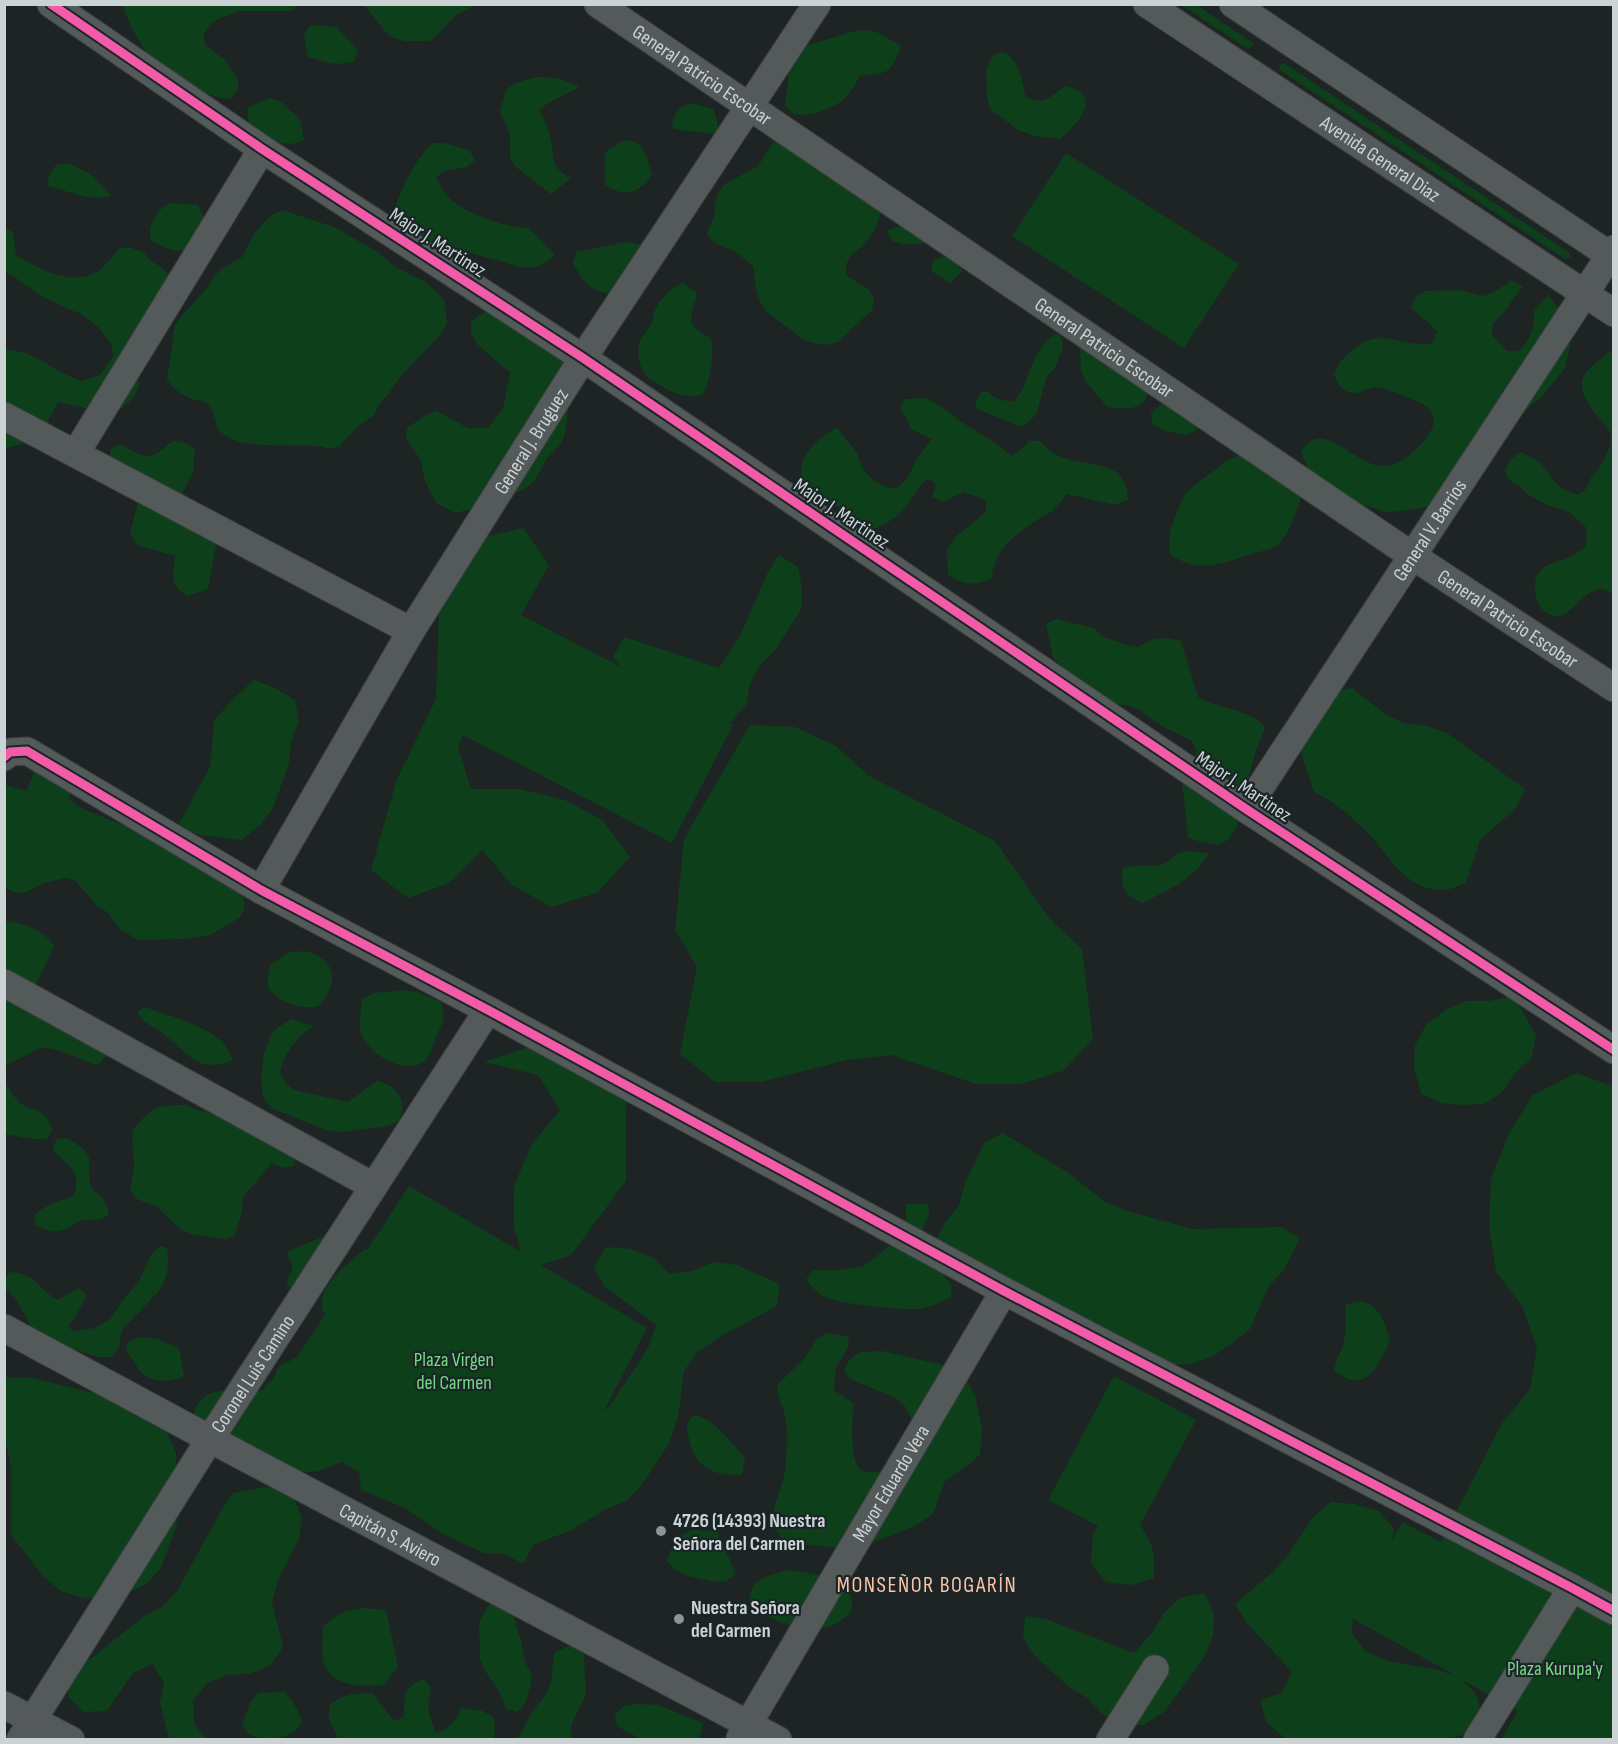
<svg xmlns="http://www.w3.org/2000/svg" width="1618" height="1744" viewBox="0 0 1618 1744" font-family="'Sofia Sans Condensed',sans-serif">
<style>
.green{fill:#0d401a;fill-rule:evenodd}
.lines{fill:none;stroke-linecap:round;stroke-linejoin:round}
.minor-casing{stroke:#3b4041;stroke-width:29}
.minor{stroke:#54595a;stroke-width:27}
.cycleway-casing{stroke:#1a2528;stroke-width:13}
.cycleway{stroke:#f35aa7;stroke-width:9}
.poi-dot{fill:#8f9597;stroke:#1a2528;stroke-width:2}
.labels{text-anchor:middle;stroke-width:4.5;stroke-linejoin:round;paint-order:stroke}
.street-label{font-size:20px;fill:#ccd3d5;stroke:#1a2528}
.park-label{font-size:20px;fill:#76da83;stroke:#1a2528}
.poi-label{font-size:20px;font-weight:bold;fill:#ccd3d5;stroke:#1a2528;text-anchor:start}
.quarter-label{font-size:22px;letter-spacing:1.5px;fill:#fec3a4;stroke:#1a2528}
</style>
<rect width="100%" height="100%" fill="#1e2324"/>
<g class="green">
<path d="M123 5 299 4V5L290 11H240L218 19 210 25 203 35 206 46 225 60 238 79V90L230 99C207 97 177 80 158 65 145 55 126 20 123 5Z"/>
<polygon points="364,5 476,5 456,15 439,33 430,41 405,41 393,38 385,31"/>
<polygon points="1181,5 1196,5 1253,43 1253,46 1248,49"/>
<path d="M311 25 336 27 358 50 355 61C336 67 326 62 308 57L304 35Z"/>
<path d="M867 30 879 33 901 46C890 74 890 73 860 76 856 83 852 91 846 97 837 107 806 120 792 113 790 111 788 108 785 106L789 72 800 50 809 45 855 31Z"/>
<path d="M1003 52C1020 59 1022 82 1026 97 1044 106 1050 97 1065 86 1105 93 1078 124 1060 139L1035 136 1018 130 990 109 987 97 986 70 991 59 996 53Z"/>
<polygon points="1284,63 1570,253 1571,257 1565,259 1280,70 1279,66"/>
<path d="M536 77C551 77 566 79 579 87 566 96 551 99 539 110 543 117 547 125 549 132 556 154 547 166 571 178L551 194 517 168 510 158V135L500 112 506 90 515 83Z"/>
<polygon points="270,98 281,102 300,119 304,140 293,144 282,143 251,131 248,120 248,107"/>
<path d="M691 103 714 109 720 134 686 131 672 128C674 113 676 108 691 103Z"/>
<path d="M778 135 881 208C880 224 871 238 859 249 854 253 849 256 847 263 845 267 846 272 847 276L868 289 874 299 872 310 838 342 827 345 815 343 804 340 767 312 760 302 756 289 753 266 736 252 715 243 707 234 715 214V203L718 193 725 184 758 166Z"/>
<path d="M624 140C647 142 646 156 652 175 640 193 623 198 605 185V152Z"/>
<path d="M433 143H445L469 150 475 160 467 167 444 171 436 178C440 184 444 193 449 198 468 215 504 227 529 228L555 255C538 272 522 270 501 261L410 238 390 223C396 199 414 159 433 143Z"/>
<polygon points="1066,153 1239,264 1184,348 1012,236"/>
<path d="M68 163 89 173 112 196C88 202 70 191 47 186L49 176 56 165Z"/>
<path d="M170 203 198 205 211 234C186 255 179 256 150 240 149 223 155 211 170 203Z"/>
<path d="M282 210 334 227 376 251 396 267 427 283 444 300 447 323 442 333 399 378 387 396 379 404 374 415 355 429 340 446 330 449 319 446 261 445 239 442 229 438 218 430 212 409 205 402C189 400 177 393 167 380L175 325 182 316 207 288 213 277 223 268 242 257 254 234 269 217Z"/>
<polygon points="907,223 919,223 925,244 902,244 892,241 886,231"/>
<path d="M4 227 13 233 16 255C38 269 71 286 97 272 106 266 112 256 120 248H131L143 252 151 261 161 267 177 284 129 360C132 365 137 372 138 378 143 393 125 406 114 414L58 402 39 438 5 449V350C28 350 39 360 59 371 66 375 74 378 81 381L100 375 113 356 112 345 98 327 80 313 70 310 40 295 10 274 5 272Z"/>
<path d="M626 242 647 246 615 294C590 292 584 284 573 263L576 252Z"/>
<polygon points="944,256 954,262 963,271 950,283 931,271 933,260"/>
<path d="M1512 280 1523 287C1511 299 1506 314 1493 323L1492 335 1507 351H1518C1531 340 1534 328 1534 311L1548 295 1570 323V345L1565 368 1541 398 1531 405 1499 440 1434 505 1411 510 1387 512 1340 498 1310 474 1301 452C1323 413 1357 472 1389 466 1396 464 1408 457 1413 452 1420 446 1430 435 1433 426 1435 419 1432 410 1426 406 1419 401 1382 386 1374 387 1365 389 1358 396 1348 392 1340 388 1337 382 1334 375 1337 364 1341 360 1350 352 1383 323 1399 349 1432 343L1437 332C1430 321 1420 317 1411 308L1415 297 1425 291 1459 290 1483 296 1494 292Z"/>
<path d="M683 283 697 293C692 318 682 324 711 338 715 352 710 382 703 394 683 402 663 387 647 377 639 368 636 353 640 342 642 335 647 331 650 326 653 322 653 317 654 313 658 300 671 288 683 283Z"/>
<polygon points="491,310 561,350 571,372 566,429 562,442 546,460 535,480 526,488 504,500 456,513 436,503 425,481 420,459 406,439 407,428 426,415 437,411 468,428 488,428 503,409 510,373 478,345 471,334 471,322 480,315"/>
<path d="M1055 334 1061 335 1063 347 1055 368 1047 376 1036 415 1022 427 977 409C974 401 977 398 982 392H988C994 399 1006 402 1015 401 1018 396 1023 390 1025 384 1032 364 1037 347 1055 334Z"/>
<path d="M1089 341 1149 382C1149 411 1131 410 1107 407 1101 398 1092 391 1086 381 1079 372 1081 359 1080 348Z"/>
<path d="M1613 349V593C1610 592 1605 589 1600 589 1579 590 1566 633 1542 609 1537 604 1536 598 1535 592 1533 569 1547 564 1565 559 1573 556 1579 552 1585 547L1587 537 1585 526 1568 511 1547 505 1527 494 1519 486 1509 480 1505 470 1510 460 1520 452C1548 461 1545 476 1564 489 1568 492 1573 493 1578 495 1588 489 1586 487 1591 478 1595 473 1599 469 1602 463 1606 456 1612 446 1611 437 1610 429 1604 424 1599 418 1569 381 1581 374 1613 349Z"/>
<path d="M928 398C936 405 944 408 952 414 958 418 962 423 968 426 983 436 998 443 1011 456L1021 450 1029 441H1040C1045 447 1052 453 1059 456 1087 469 1128 457 1128 500L1115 505 1067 494C1062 500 1057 507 1051 512 1045 516 1037 519 1031 524 1010 539 994 551 992 578 975 586 963 586 948 574L947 549 955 537 986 512V500L964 492 943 502 932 497 936 485 928 478C916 489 911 504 898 515 889 523 875 528 865 534 861 528 857 520 852 515 843 507 829 504 819 497 782 472 810 443 837 427 843 438 851 444 857 453 858 455 859 461 860 462 866 477 881 488 897 488L907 479 917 458 932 439 911 429 907 419 900 410 905 399Z"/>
<polygon points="1173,403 1206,425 1186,435 1163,430 1152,424 1151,413 1160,405"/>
<path d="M173 441 185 443 195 449 193 472 183 492 173 494 109 460 111 448 122 444C131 450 142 459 153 455 159 453 167 445 173 441Z"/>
<path d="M1241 455 1305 486C1299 502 1291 533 1278 545 1271 551 1261 551 1252 554 1222 563 1197 575 1169 553L1170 530 1183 497 1191 488 1229 459Z"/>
<path d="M139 497 210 535 216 545 208 589 187 596C169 584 173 576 175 556L137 545 130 534Z"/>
<polygon points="523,528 549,565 521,615 621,667 613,657 624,637 719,668 740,636 767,574 779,555 798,567 802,588 801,610 776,649 761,664 750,684 746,705 730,723 733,725 672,843 463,735 458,748 471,789 519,789 565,800 602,820 630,857 597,893 551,907 512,885 482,850 449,883 408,898 371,870 397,779 436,699 439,612 480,538"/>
<path d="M1056 619 1094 628 1104 637 1127 645 1139 647C1152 636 1165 637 1181 641L1198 697C1221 711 1247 707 1265 727L1257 748 1243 794 1236 829 1229 839 1219 845 1198 841 1188 837 1182 781 1197 751 1192 741 1160 725 1138 709 1127 705H1115L1079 678 1069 673 1053 658 1046 624Z"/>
<polygon points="254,680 275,688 295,700 299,721 291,742 289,763 273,808 260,825 242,840 199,835 178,825 210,767 214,721 231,701"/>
<path d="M1352 688 1386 715 1404 723 1427 726 1447 733 1525 789 1515 809 1480 840 1466 883C1459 885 1451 890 1444 890 1406 891 1391 858 1369 834 1352 817 1335 802 1314 792L1299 747 1331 692Z"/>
<polygon points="750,725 795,727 836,746 869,776 995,841 1050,919 1082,949 1093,1039 1063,1071 1021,1084 976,1084 891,1055 847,1060 761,1082 715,1082 680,1054 697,967 675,930 684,839"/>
<polygon points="36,766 73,787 69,798 77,806 155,839 235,887 243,897 245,908 239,918 210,935 184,939 138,940 121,930 107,912 98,907 76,881 66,878 44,883 24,893 13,892 5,887 5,785 27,791"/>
<path d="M1188 851 1209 853C1194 879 1169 890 1142 903 1124 894 1120 888 1123 868L1135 866H1157L1168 862 1176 854Z"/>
<path d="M5 921C22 923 45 930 54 946L33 991 111 1047 106 1056 98 1065C80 1061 54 1044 38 1049 32 1051 26 1056 21 1058 14 1062 9 1061 5 1068Z"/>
<path d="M289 952C295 952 303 951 308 952 314 953 321 957 325 961 339 975 330 994 318 1007 299 1009 280 1003 268 988V976L270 965Z"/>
<path d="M403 990 417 992 441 1002C446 1019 443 1022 436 1037 432 1046 430 1060 420 1064 402 1073 369 1053 362 1036 358 1026 361 1010 362 999L374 993Z"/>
<polygon points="1515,996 1536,1036 1531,1059 1515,1073 1502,1092 1484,1104 1461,1105 1440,1103 1421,1093 1414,1067 1415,1045 1426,1025 1445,1010 1466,1001 1489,1001"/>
<path d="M145 1007C170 1016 199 1023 220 1040 227 1045 230 1053 233 1060 197 1074 191 1055 166 1036 155 1027 144 1024 137 1012Z"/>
<path d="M291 1019 314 1026C297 1036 284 1053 280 1072L286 1083 294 1090 348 1102 377 1081C398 1085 408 1101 399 1121L388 1126 343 1132 329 1131 271 1108 263 1098 261 1076 264 1054 272 1032Z"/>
<path d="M549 1040 626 1088V1181L571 1255 541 1265 647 1328 604 1411 610 1406 648 1348 656 1325 604 1286 594 1267 606 1247 630 1249 653 1257 669 1274 692 1271 714 1262 737 1265 780 1284 777 1306 718 1338 697 1353 684 1371 678 1418 668 1445 641 1486 626 1501 606 1509 570 1531 534 1544 523 1564 505 1554 484 1553 443 1534 405 1508 361 1490 359 1472 342 1462 319 1471 293 1473 195 1419C193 1411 194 1408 200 1401 213 1386 235 1391 252 1396L262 1390 274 1378 278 1367 297 1357 325 1315C310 1292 348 1263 365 1249L367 1250 409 1186 521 1252 514 1227V1186L532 1144 560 1110 538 1075 484 1062Z"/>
<path d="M1576 1073 1613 1086V1739H1501L1518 1711 1462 1680 1476 1694 1482 1716C1465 1735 1460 1739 1434 1739H1286L1266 1722 1260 1700 1281 1693 1292 1672 1246 1622 1235 1604 1273 1572 1288 1555 1313 1517 1331 1502 1354 1504 1379 1511 1394 1529 1392 1541 1402 1522 1441 1542 1502 1423 1530 1389 1537 1348 1522 1306 1496 1272 1489 1227 1491 1179 1509 1133 1533 1095ZM1353 1619 1453 1674V1675L1438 1670 1388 1661 1365 1651 1352 1633Z"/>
<path d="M4 1082C8 1087 17 1102 22 1104 40 1115 44 1107 53 1130L46 1139H33L5 1134Z"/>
<path d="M186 1105 197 1110 232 1118 295 1154 294 1166 283 1168 272 1163 243 1197 242 1211 235 1235 225 1239 192 1234 181 1230 157 1207 137 1199 130 1190 134 1167 132 1131C152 1107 155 1105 186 1105Z"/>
<polygon points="1003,1133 1070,1174 1105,1202 1127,1211 1192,1229 1281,1227 1300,1238 1284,1270 1269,1286 1250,1329 1231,1344 1213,1356 1191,1364 1144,1365 935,1245 943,1225 959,1206 965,1183 984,1143"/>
<path d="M67 1138 81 1147 89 1156V1177L91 1188C102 1196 107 1201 109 1215 97 1222 94 1218 81 1221 76 1222 73 1225 68 1228 57 1234 47 1231 36 1226L34 1216C48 1202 59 1203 74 1195 83 1173 67 1165 53 1150L56 1139Z"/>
<path d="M906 1204H928L929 1215 924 1225 921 1237 924 1248 951 1285V1297C941 1303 928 1308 916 1309 899 1310 836 1304 823 1296 816 1292 811 1285 806 1280L813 1270H841L863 1266 872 1260 900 1237 906 1228Z"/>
<path d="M335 1229 292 1288 287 1285C288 1268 299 1274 287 1255L290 1250 325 1236Z"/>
<path d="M161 1246 167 1248C173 1287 153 1295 131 1321 129 1323 126 1325 124 1327 118 1336 124 1347 111 1357H98L70 1348 42 1337 33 1330 16 1300 6 1289 5 1284 6 1277 10 1272C36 1274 38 1288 57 1300 65 1297 70 1291 78 1289L83 1291 86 1296 76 1316 69 1324 70 1329 75 1331 95 1328 110 1319 123 1300 139 1281 152 1253Z"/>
<path d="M1357 1301C1380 1304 1384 1320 1390 1341 1378 1367 1365 1397 1334 1370 1336 1357 1342 1352 1344 1341 1347 1330 1344 1317 1346 1305Z"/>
<path d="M827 1333 849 1337 848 1348 836 1367 834 1390 853 1403C853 1417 849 1460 860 1469 868 1474 876 1472 884 1470L916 1427 904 1405 896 1398 850 1379 844 1370 850 1359 860 1352 882 1351 952 1367 962 1374 975 1395 982 1430 980 1454 972 1462 945 1481 933 1514 913 1527 855 1549 787 1543 772 1527C772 1504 786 1483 786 1458 787 1445 788 1429 785 1416 783 1404 777 1398 777 1385L804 1359 817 1339Z"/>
<path d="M140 1337 157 1339 179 1348 184 1376C170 1383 153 1383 141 1372 138 1369 136 1364 133 1360 130 1355 127 1353 126 1347L129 1342Z"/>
<path d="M1114 1376 1196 1420 1140 1525C1154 1545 1155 1554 1154 1578L1132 1585 1106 1582 1091 1563 1093 1532 1098 1526 1048 1500Z"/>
<polygon points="4,1377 33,1378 133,1403 152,1415 167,1432 176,1453 177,1524 161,1568 146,1584 127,1594 106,1598 83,1598 61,1591 42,1575 11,1535 11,1466 5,1438"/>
<path d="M695 1415C718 1421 729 1442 745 1457L742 1475C731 1475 720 1475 710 1470 697 1463 692 1452 689 1439 687 1428 684 1422 695 1415Z"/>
<polygon points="272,1486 293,1497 302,1517 299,1539 278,1580 272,1602 283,1647 270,1666 249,1674 227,1675 207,1683 193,1701 194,1723 206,1739 169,1739 160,1703 164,1682 152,1664 133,1673 107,1711 84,1712 68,1697 69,1676 143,1617 162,1607 177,1591 221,1511 233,1493"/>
<path d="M694 1530 717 1531 736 1574 726 1581 715 1582 688 1576 675 1570 667 1561C674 1544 674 1534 694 1530Z"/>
<path d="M787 1570C800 1572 839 1576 847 1587 852 1593 852 1604 852 1611 819 1645 787 1624 750 1609 746 1580 764 1577 787 1570Z"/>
<polygon points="1204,1593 1214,1613 1213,1635 1205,1656 1165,1711 1144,1725 1121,1725 1103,1714 1087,1698 1068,1686 1035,1656 1023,1638 1025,1616 1046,1619 1134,1653 1152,1633 1164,1613 1180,1598"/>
<polygon points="493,1597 511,1608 521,1641 525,1662 531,1673 531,1683 525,1704 517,1712 506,1709 502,1697 484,1669 480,1658 479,1623"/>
<path d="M363 1608 386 1610 398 1667 384 1685C364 1686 339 1688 326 1669 320 1659 323 1637 323 1626L342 1612Z"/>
<polygon points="585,1638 584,1659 586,1694 572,1724 571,1736 573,1739 517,1740 532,1712 546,1694 551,1683 554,1653"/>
<path d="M424 1679 431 1688C426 1708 429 1715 436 1733 449 1728 456 1722 461 1708L483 1711 493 1717 495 1728 494 1739H338L329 1719V1706C343 1693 354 1694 372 1693L394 1721 404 1716C405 1696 402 1687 424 1679Z"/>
<path d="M285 1692C293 1701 298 1709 302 1722 300 1724 299 1728 296 1730 286 1740 257 1742 247 1732 245 1730 243 1727 242 1724L250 1703 258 1693Z"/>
<polygon points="635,1704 658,1705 703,1723 699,1739 638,1739 637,1737 617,1726 615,1714 624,1706"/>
</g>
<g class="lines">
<g class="minor-casing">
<g id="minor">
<polyline points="51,4 262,149 583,358 1246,809 1614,1050"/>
<path id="s1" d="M598 4 1411 555 1614 688"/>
<path id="s2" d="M1147 4 1614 313"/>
<polyline points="1233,4 1614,258"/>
<polyline points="4,416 411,631"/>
<polyline points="76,453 262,149"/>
<polyline points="4,757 10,752 27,751 261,890 488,1010 1004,1291 1572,1588 1614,1611"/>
<path id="s3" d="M1246 809 1614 249"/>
<path id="s4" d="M261 890 411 631 583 358 817 4"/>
<polyline points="4,983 373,1186"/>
<path id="s5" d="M4 1328 210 1439 778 1740"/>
<polyline points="4,1705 71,1740"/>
<path id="s6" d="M740 1738 1004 1291"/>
<path id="s7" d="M20 1740 210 1439 488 1010"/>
<polyline points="1110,1740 1155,1669"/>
<polyline points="1477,1740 1572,1588"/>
</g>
</g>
<use href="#minor" class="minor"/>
<g class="cycleway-casing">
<g id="cycleway">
<polyline points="51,4 262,149 583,358 1246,809 1614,1050"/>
<polyline points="4,757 10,752 27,751 261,890 488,1010 1004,1291 1572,1588 1614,1611"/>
</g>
</g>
<use href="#cycleway" class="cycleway"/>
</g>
<g class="poi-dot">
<circle cx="661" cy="1531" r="6"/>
<circle cx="679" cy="1619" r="6"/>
</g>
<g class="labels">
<g class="street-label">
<text dy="7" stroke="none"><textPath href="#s1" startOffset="126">General Patricio Escobar</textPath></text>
<text dy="7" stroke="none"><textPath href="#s2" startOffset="280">Avenida General Diaz</textPath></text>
<text transform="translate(438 242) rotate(33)" y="7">Major J. Martinez</text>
<text dy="7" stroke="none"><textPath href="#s1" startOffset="612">General Patricio Escobar</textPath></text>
<text dy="7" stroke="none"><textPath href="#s4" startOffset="524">General J. Bruguez</textPath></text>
<text transform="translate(842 513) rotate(34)" y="7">Major J. Martinez</text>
<text dy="7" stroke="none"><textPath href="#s3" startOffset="334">General V. Barrios</textPath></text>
<text dy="7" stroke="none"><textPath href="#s1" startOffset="1098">General Patricio Escobar</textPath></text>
<text transform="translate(1244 786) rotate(34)" y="7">Major J. Martinez</text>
<text dy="7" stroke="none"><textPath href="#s7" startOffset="434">Coronel Luis Camino</textPath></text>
<text dy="7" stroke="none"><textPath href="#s6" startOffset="296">Mayor Eduardo Vera</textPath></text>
<text dy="7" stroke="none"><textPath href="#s5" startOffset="438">Capitán S. Aviero</textPath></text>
</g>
<g class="park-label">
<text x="454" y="1366">Plaza Virgen<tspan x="454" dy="23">del Carmen</tspan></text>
<text x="1555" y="1675">Plaza Kurupa'y</text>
</g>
<g class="poi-label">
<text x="673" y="1527">4726 (14393) Nuestra<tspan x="673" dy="23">Señora del Carmen</tspan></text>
<text x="691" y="1614">Nuestra Señora<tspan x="691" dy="23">del Carmen</tspan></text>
</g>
<g class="quarter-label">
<text x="927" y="1592">MONSEÑOR BOGARÍN</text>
</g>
</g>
<rect width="1618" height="1744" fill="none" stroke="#ccd3d5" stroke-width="12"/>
</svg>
